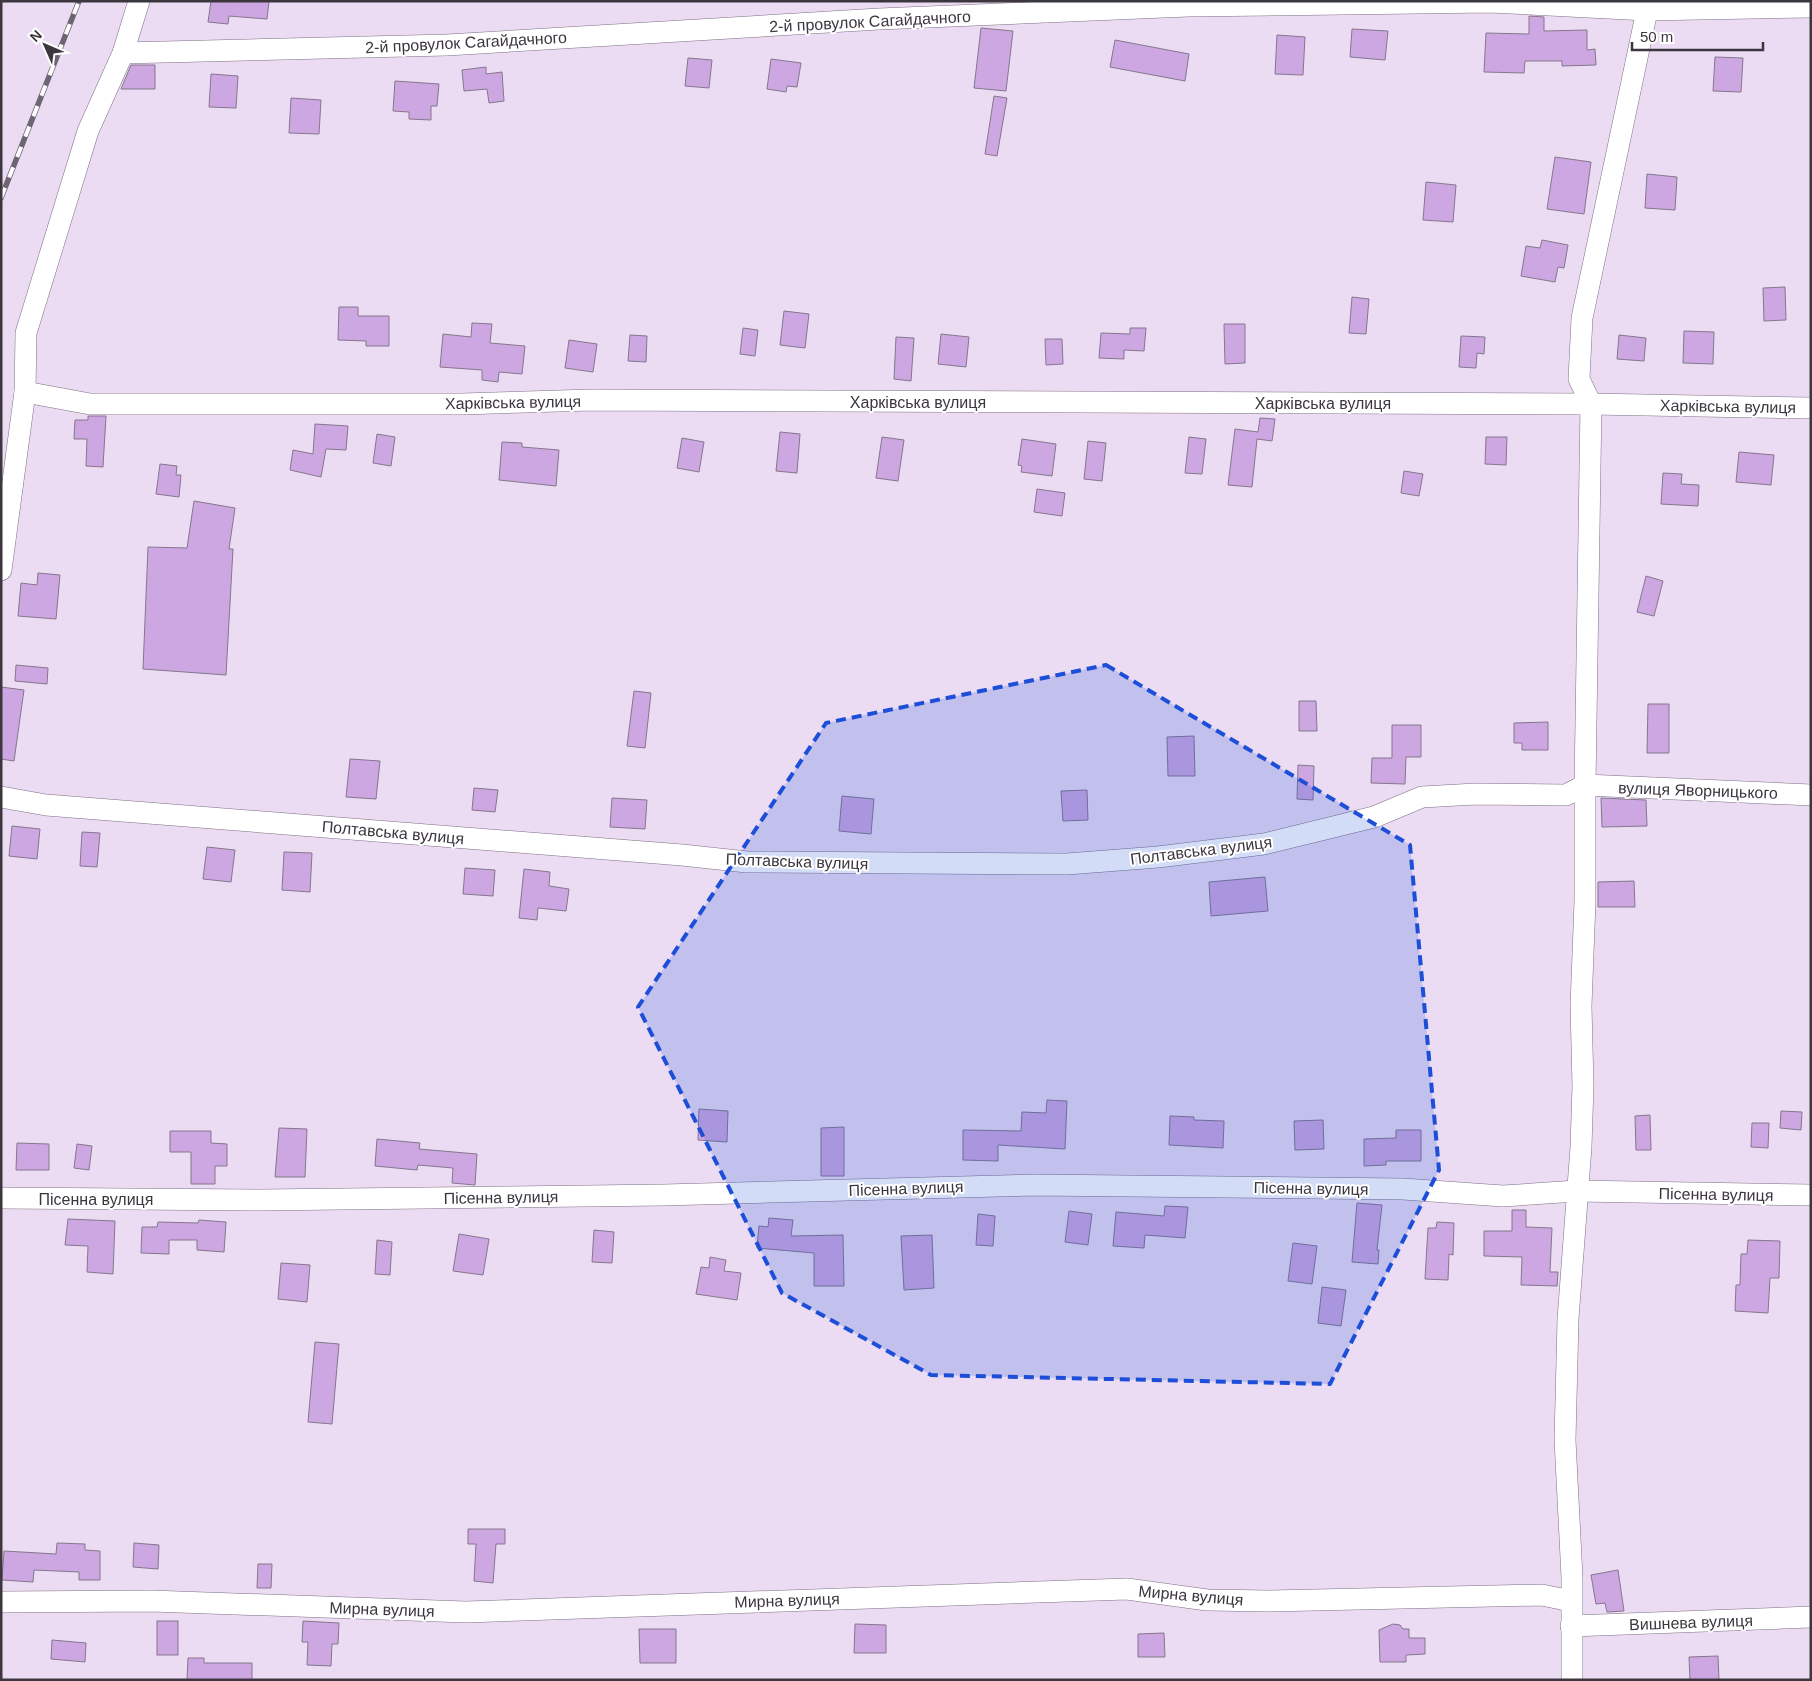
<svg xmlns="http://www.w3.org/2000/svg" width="1812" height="1681" viewBox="0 0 1812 1681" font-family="Helvetica,sans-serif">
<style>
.building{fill:#cda7e2;stroke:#84778b}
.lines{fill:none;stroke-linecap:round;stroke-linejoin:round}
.street-casing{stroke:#7d7084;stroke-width:22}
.street{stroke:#fff;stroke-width:21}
.rail-casing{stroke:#6d6572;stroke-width:5.5}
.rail{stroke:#fff;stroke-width:4;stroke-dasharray:11;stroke-linecap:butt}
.marked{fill:#1d4ed8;fill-opacity:0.2;stroke:#1d4ed8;stroke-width:4;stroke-dasharray:10 6;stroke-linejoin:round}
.labels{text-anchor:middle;stroke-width:4;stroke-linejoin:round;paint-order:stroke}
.street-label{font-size:16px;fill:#3c363f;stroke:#fff}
</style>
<rect width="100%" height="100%" fill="#ebdcf3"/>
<g class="building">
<polygon points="211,1 269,1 267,19 229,16 228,24 208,22"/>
<polygon points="1529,16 1544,17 1544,31 1587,30 1587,50 1595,49 1596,65 1562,66 1562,61 1525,61 1524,73 1484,72 1486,33 1529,34"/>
<polygon points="981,28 1013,31 1006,91 974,88"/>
<polygon points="1352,29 1388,31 1385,60 1350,57"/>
<polygon points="1277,35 1305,37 1303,75 1275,74"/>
<polygon points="1115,40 1189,54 1185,81 1110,67"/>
<polygon points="1715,57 1743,58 1741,92 1713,91"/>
<polygon points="688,58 712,60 709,88 685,86"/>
<polygon points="771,59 801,63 797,87 787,86 786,92 767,89"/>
<polygon points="131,65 155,65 155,89 121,89"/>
<polygon points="486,67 486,74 502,72 504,101 489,103 487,89 464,91 462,70"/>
<polygon points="211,74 238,76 236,108 209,107"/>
<polygon points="395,81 439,84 437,106 431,106 431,120 409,119 409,112 393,111"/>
<polygon points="994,96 1007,98 997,156 985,154"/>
<polygon points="291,98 321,100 319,134 289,133"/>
<polygon points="1555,157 1591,162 1584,214 1547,209"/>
<polygon points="1647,174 1677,177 1675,210 1645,208"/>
<polygon points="1426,182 1456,185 1453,222 1423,220"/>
<polygon points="1542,240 1568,245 1564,268 1558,267 1555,282 1521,276 1526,246 1540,248"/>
<polygon points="1785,287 1786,320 1764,321 1763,288"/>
<polygon points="1352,297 1369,299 1366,334 1349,333"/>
<polygon points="339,307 358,307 358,316 389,316 389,346 366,346 366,341 338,340"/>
<polygon points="784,311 809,314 805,348 780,345"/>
<polygon points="472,323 492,324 490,343 525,346 522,374 499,372 498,382 482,380 482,370 440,367 443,334 471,337"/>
<polygon points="1224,324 1245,324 1245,363 1225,364"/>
<polygon points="743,328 758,330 755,356 740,354"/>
<polygon points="1130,328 1146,328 1144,351 1124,350 1124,359 1099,358 1101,333 1130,334"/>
<polygon points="1684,331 1714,332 1713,364 1683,363"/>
<polygon points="941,334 969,337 966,367 938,364"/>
<polygon points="630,335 647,336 646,362 628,361"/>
<polygon points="1619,335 1646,338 1644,361 1617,359"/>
<polygon points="1461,336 1485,337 1484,354 1477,353 1476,368 1459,367"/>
<polygon points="896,337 914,338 911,381 894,379"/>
<polygon points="1045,339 1062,339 1063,364 1046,365"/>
<polygon points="569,340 597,344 593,372 565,368"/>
<polygon points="88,416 106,416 103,467 86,466 87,439 74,439 75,420 88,420"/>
<polygon points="1260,418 1275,419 1272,441 1257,439 1252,487 1228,485 1235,429 1258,432"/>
<polygon points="315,424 348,426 346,450 326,449 321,477 290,470 293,450 313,454"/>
<polygon points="780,432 800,434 797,473 776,471"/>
<polygon points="377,434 395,437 391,466 373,463"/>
<polygon points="882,437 904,440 898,481 876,478"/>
<polygon points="1189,437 1206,439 1202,474 1185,473"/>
<polygon points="1486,437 1507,437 1506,465 1485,464"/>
<polygon points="682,438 704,442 699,472 677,468"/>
<polygon points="1022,439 1056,444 1052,476 1021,472 1022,466 1018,465"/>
<polygon points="1088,441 1106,443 1102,481 1084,479"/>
<polygon points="502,442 522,443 522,447 559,450 556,486 499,480"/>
<polygon points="1739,452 1774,455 1771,485 1736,482"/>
<polygon points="160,464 177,466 176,475 181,475 179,497 156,494"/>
<polygon points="1404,471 1423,474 1419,496 1401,493"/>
<polygon points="1663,473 1682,474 1681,484 1699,485 1698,506 1661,504"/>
<polygon points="1037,489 1065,493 1062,516 1034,512"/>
<polygon points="194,501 235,508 229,549 233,549 226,675 143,669 148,547 187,548"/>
<polygon points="38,573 60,575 56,619 18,616 21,583 37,585"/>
<polygon points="1646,576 1663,581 1654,616 1637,612"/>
<polygon points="16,665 48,668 47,684 15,681"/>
<polygon points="1,687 24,690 14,761 1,759"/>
<polygon points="634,691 651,693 645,748 627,746"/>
<polygon points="1299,701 1316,701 1317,731 1299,731"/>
<polygon points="1648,704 1669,704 1669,753 1647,753"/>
<polygon points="1548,722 1548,750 1522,750 1522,743 1514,743 1514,723"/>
<polygon points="1392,725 1421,725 1421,757 1406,757 1405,784 1371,783 1372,758 1392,758"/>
<polygon points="1194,736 1195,776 1168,776 1167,737"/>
<polygon points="350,759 380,761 376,799 346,797"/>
<polygon points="1298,765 1314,766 1313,800 1297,799"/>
<polygon points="474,788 498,790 495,812 472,810"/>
<polygon points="1087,790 1088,820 1063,821 1061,791"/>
<polygon points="842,796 874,799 871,834 839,831"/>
<polygon points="612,798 647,800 645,829 610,827"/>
<polygon points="1601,798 1646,800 1647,826 1602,827"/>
<polygon points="12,826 40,829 37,859 9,856"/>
<polygon points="82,832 100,833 97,867 80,866"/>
<polygon points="207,847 235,850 231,882 203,879"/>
<polygon points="284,852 312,853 310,892 282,890"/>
<polygon points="465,868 495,870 493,896 463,894"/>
<polygon points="524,869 550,872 549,886 569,889 566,911 538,908 537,920 519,918"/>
<polygon points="1265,877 1268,911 1211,916 1209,882"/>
<polygon points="1634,881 1635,907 1598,907 1598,882"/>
<polygon points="1047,1100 1067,1101 1065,1149 998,1145 998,1161 963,1160 963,1130 1021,1131 1022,1112 1046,1113"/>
<polygon points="699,1109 728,1111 727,1142 698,1140"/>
<polygon points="1781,1111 1802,1112 1801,1130 1780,1128"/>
<polygon points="1650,1115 1651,1150 1636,1150 1635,1116"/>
<polygon points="1170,1116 1194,1117 1194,1120 1224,1121 1223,1148 1169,1145"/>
<polygon points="1323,1120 1324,1149 1295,1150 1294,1121"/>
<polygon points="1752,1123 1769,1123 1768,1148 1751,1147"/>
<polygon points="844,1127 844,1176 821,1176 821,1128"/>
<polygon points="279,1128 307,1129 305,1177 275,1177"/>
<polygon points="1396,1130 1421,1130 1421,1161 1386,1161 1386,1165 1364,1166 1364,1139 1396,1138"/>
<polygon points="170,1131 211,1131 211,1143 227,1144 227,1166 215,1166 215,1184 191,1184 191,1152 170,1152"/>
<polygon points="377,1139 420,1143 419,1149 477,1154 475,1185 452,1183 453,1168 418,1165 417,1170 375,1166"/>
<polygon points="17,1143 49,1144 49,1170 16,1170"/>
<polygon points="77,1144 92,1146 89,1170 74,1168"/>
<polygon points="1357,1203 1382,1205 1377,1250 1379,1250 1378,1264 1352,1262"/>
<polygon points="1165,1206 1188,1207 1185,1238 1145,1235 1144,1248 1113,1246 1116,1212 1164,1216"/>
<polygon points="1512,1210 1526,1210 1526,1227 1552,1228 1550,1272 1558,1272 1557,1286 1521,1285 1522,1257 1484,1256 1484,1231 1512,1231"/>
<polygon points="1069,1211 1092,1214 1088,1245 1065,1242"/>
<polygon points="978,1214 995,1216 993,1246 976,1245"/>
<polygon points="769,1218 793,1220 791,1236 843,1235 844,1286 814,1286 814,1253 757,1248 759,1226 768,1227"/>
<polygon points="68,1219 115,1221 113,1274 87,1272 88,1246 65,1245"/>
<polygon points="199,1220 226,1222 224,1252 197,1250 197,1240 169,1240 169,1254 141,1253 142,1227 157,1227 158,1222 198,1223"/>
<polygon points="1437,1222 1454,1223 1453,1255 1449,1254 1448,1280 1425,1279 1428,1228 1436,1228"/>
<polygon points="594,1230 614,1232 612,1263 592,1262"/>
<polygon points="459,1234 489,1239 483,1275 453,1271"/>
<polygon points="932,1235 934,1288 904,1290 901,1236"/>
<polygon points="377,1240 392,1242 390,1275 375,1274"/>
<polygon points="1748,1240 1780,1241 1779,1278 1770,1278 1768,1313 1735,1311 1736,1285 1740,1285 1741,1254 1747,1254"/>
<polygon points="1293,1243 1317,1246 1312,1284 1288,1281"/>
<polygon points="710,1257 726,1260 724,1271 741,1273 737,1300 696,1294 701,1267 709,1268"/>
<polygon points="281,1263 310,1265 307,1302 278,1299"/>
<polygon points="1322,1287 1346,1290 1341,1326 1318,1323"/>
<polygon points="315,1342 339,1344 332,1424 308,1422"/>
<polygon points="468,1529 505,1529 505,1544 496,1544 493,1583 474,1581 476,1544 468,1544"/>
<polygon points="57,1543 85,1544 85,1550 100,1551 100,1580 79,1580 79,1572 34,1570 33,1582 2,1580 4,1551 56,1554"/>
<polygon points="134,1543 159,1545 158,1569 133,1567"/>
<polygon points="258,1564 272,1564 271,1588 257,1588"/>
<polygon points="1618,1570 1624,1611 1607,1612 1605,1603 1596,1604 1591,1575"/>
<rect x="157" y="1621" width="21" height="34"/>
<polygon points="303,1621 339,1623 338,1644 332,1644 331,1666 307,1665 308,1642 302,1642"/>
<polygon points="855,1624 886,1625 886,1653 854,1653"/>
<polygon points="1393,1624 1400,1625 1403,1629 1409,1629 1409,1638 1425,1638 1425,1654 1406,1655 1406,1662 1380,1662 1379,1630"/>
<polygon points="639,1629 676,1629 676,1663 640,1663"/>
<polygon points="1164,1633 1165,1657 1138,1657 1138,1634"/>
<polygon points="52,1640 86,1643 85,1662 51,1659"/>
<polygon points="1718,1656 1719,1680 1690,1680 1689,1657"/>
<polygon points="188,1658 204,1658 204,1663 252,1663 252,1680 187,1680"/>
</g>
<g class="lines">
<g class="street-casing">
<g id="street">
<polyline points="123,53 447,45 879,19 1188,6 1490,2 1647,10 1811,7"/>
<polyline points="25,392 90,404 462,404 592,400 1591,404 1811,408"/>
<polyline points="1,570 25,392 26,333 88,131 123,53 139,1"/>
<polyline points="1,797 46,805 682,855 747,862 1067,864 1158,857 1264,844 1374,817 1422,797 1476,794 1566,795 1585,785 1811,795"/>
<polyline points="1,1198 261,1200 664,1195 1035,1185 1403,1189 1503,1196 1577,1191 1811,1195"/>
<polyline points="1,1602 151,1601 466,1612 1127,1589 1207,1600 1269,1601 1542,1595 1571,1601"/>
<polyline points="1571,1626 1811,1617"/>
<polyline points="1572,1680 1572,1577 1565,1440 1568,1319 1581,1147 1583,1086 1581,1006 1585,901 1585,785 1591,404 1579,379 1582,318 1649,1"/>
</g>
</g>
<use href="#street" class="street"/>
<g class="rail-casing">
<polyline id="rail" points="1,198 79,1"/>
</g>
<use href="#rail" class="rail"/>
</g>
<path class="marked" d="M1106 665 1410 845 1439 1170 1330 1384 931 1375 782 1293 638 1007 826 723Z"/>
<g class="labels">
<g class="street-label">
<text transform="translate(870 21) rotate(-3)" y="6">2-й провулок Сагайдачного</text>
<text transform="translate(466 42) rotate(-3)" y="6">2-й провулок Сагайдачного</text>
<text transform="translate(513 402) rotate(-1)" y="6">Харківська вулиця</text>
<text x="918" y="408">Харківська вулиця</text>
<text x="1323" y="409">Харківська вулиця</text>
<text transform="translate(1728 406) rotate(1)" y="6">Харківська вулиця</text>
<text transform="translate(1698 790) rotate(2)" y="6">вулиця Яворницького</text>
<text transform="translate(393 832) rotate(5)" y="6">Полтавська вулиця</text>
<text transform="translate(1201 850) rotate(-7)" y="6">Полтавська вулиця</text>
<text transform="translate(797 861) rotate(2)" y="6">Полтавська вулиця</text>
<text transform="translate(906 1188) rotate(-2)" y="6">Пісенна вулиця</text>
<text transform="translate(1311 1188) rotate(1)" y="6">Пісенна вулиця</text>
<text transform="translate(1716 1194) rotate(1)" y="6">Пісенна вулиця</text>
<text transform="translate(501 1197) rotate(-1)" y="6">Пісенна вулиця</text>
<text x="96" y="1205">Пісенна вулиця</text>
<text transform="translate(1191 1595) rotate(5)" y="6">Мирна вулиця</text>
<text transform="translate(787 1600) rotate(-2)" y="6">Мирна вулиця</text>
<text transform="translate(382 1609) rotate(2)" y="6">Мирна вулиця</text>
<text transform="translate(1691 1622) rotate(-2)" y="6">Вишнева вулиця</text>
</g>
</g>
<rect width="1812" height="1681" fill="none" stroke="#3c363f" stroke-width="5"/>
<g transform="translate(45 45) rotate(315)" stroke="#ffffff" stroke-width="4" paint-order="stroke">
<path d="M0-4L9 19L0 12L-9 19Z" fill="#3c363f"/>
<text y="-8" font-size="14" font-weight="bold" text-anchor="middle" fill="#3c363f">N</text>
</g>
<path d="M1632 42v8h131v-8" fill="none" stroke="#3c363f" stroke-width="2.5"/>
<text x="1640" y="42" font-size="15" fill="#3c363f" stroke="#ffffff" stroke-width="4" paint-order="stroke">50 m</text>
</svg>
